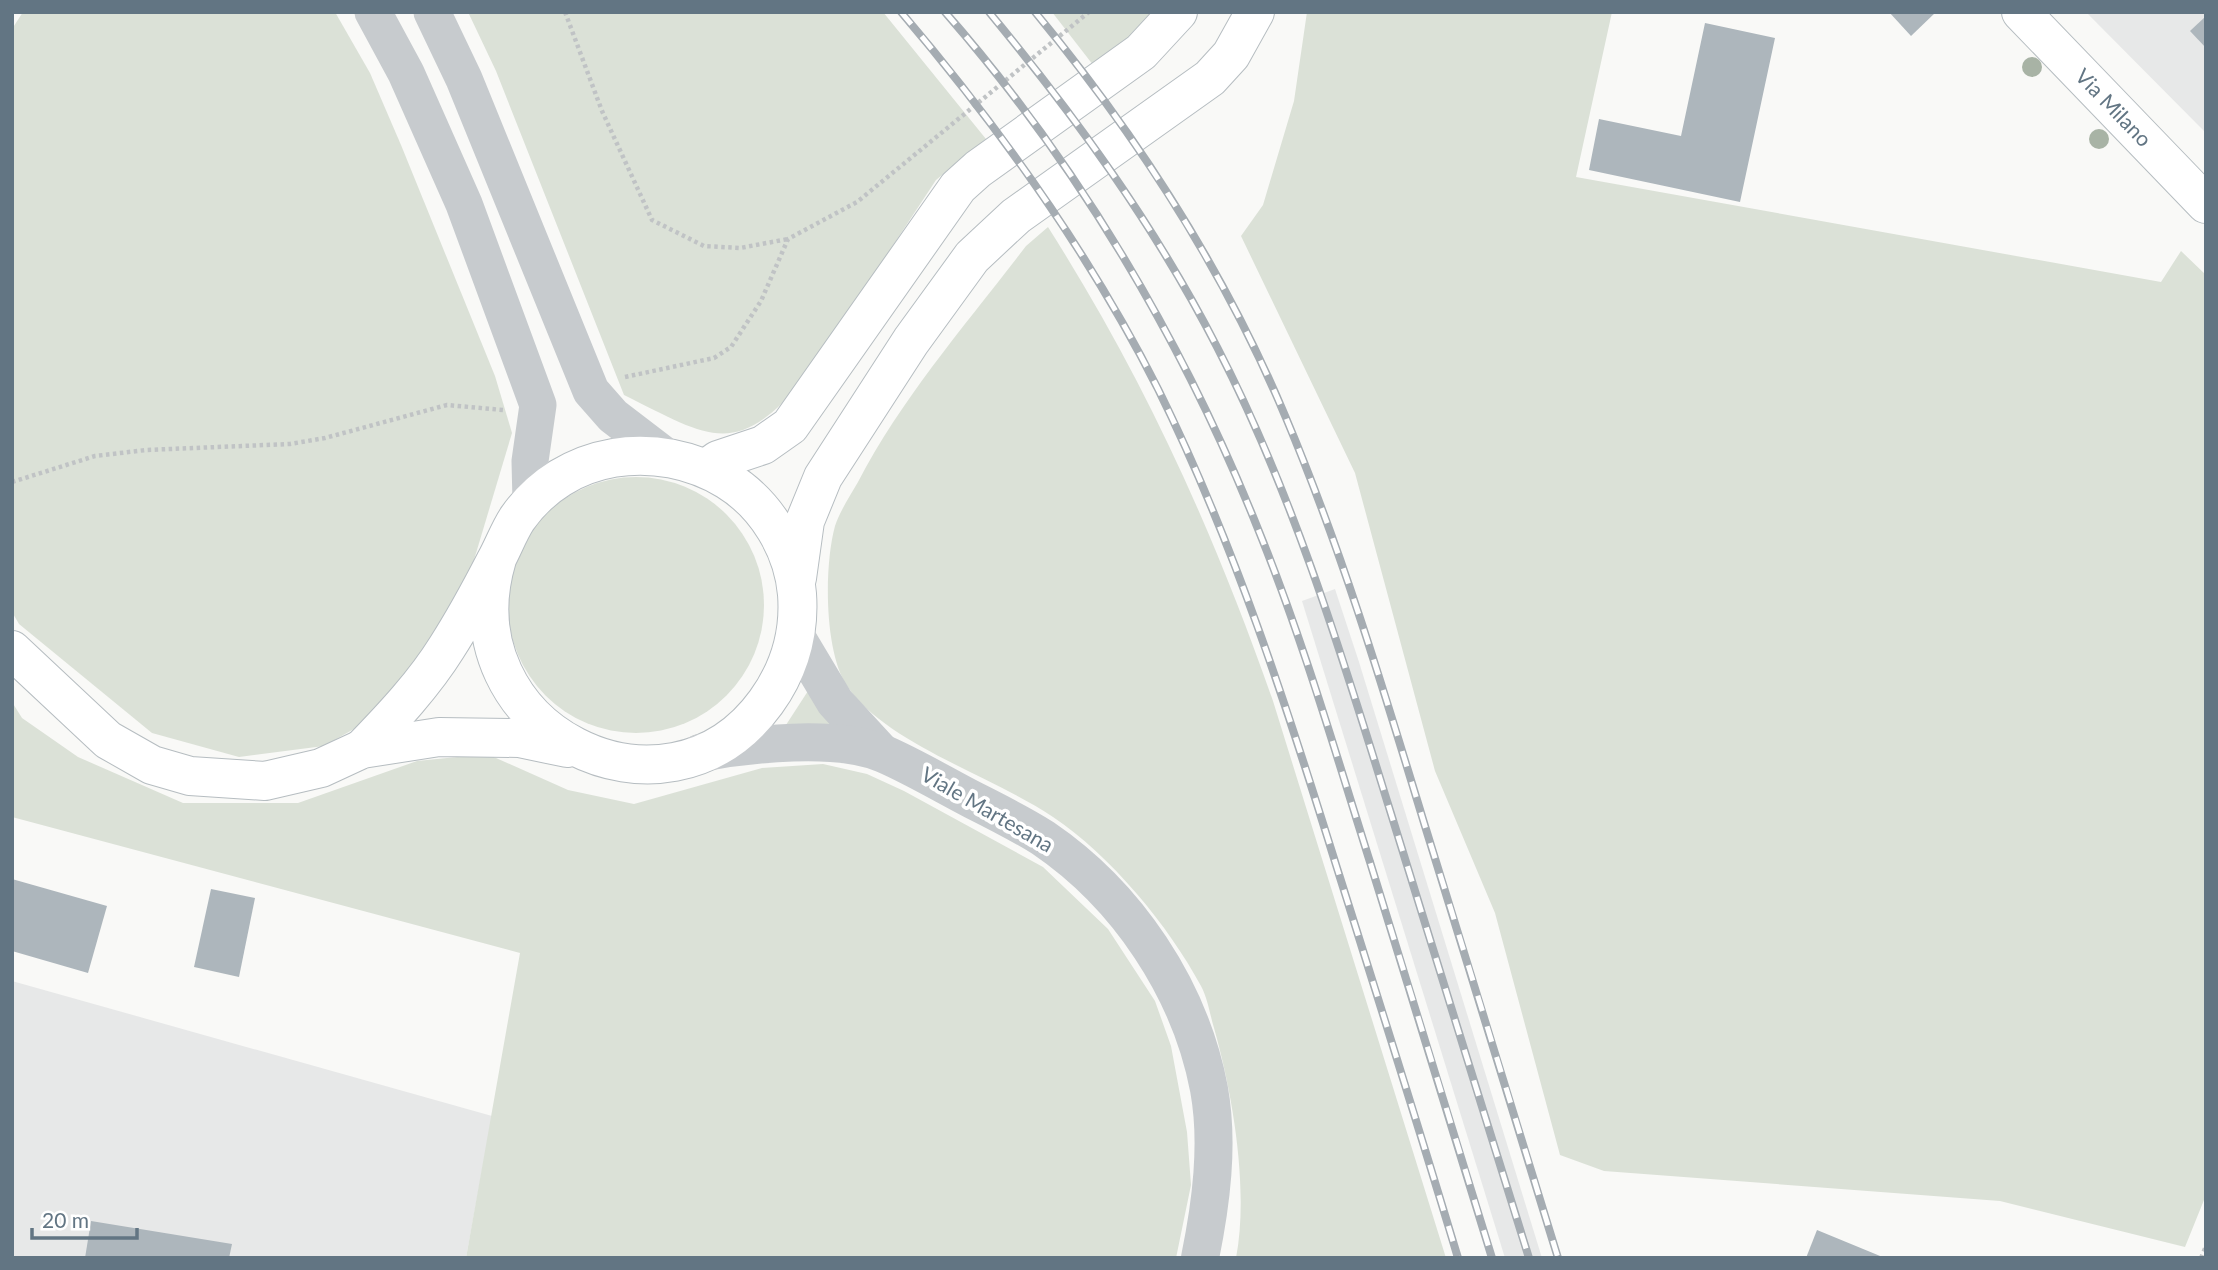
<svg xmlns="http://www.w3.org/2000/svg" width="2218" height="1270" viewBox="0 0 2218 1270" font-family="Lato,sans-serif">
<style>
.built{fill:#e7e8e8}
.green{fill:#dbe1d7}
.building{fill:#adb6bc}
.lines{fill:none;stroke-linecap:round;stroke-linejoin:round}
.secondary-casing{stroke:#b6bdc1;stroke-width:40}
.path{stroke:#c0c3c5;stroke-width:4.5;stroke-dasharray:3.5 3.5;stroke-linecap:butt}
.minor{stroke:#c7cbce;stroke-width:37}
.tertiary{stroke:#c7cbce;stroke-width:38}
.secondary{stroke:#fff;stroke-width:38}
.rail-casing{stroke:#a5acb2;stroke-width:8}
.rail{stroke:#fff;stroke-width:5;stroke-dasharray:16;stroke-linecap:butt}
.tree{fill:#a8b3a5}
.labels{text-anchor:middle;stroke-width:7;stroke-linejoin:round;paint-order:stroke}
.street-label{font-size:21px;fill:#627583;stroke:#fff}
</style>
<rect width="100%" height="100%" fill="#f9f9f7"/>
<g class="built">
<polygon points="2086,12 2206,12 2206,133"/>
<polygon points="1335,589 1359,662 1542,1258 1505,1258 1302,601"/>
<polygon points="12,981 492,1116 466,1258 12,1258"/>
</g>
<g class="green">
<polygon points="23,12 335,12 370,73 401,145 495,376 512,433 468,580 382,713 324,746 239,757 152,733 19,624 12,612 12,29"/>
<path d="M468 12H883L986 139 936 180 807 376C736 461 711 438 624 395L496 71Z"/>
<polygon points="1052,12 1155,12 1097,70"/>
<polygon points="1307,12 1612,12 1576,177 2161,282 2181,251 2206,275 2206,1195 2185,1247 2000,1201 1604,1171 1560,1155 1495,913 1435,771 1355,473 1241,236 1263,205 1294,101"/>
<path d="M1048 227C1145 380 1213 530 1273 701L1446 1258H1236C1249 1190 1233 1095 1214 1028 1210 1015 1208 999 1201 986 1169 926 1110 855 1053 817 995 777 886 744 847 686 824 651 824 566 835 526 840 511 850 496 858 482 902 397 968 322 1026 246Z"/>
<circle cx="636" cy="605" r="128"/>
<polygon points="808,691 840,732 784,728"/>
<polygon points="12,702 22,718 78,757 183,803 298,803 417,761 487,754 568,790 634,804 762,768 823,764 867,774 904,791 1043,867 1108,929 1155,1001 1171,1046 1187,1132 1191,1185 1176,1258 466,1258 520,953 12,817"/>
</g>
<g class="building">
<polygon points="1889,12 1936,12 1911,36"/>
<polygon points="2206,16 2206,48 2190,31"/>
<polygon points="1705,23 1775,38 1740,202 1589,170 1599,119 1681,136"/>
<polygon points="12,879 107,906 88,973 12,951"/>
<polygon points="211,889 255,898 239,977 194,967"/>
<polygon points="91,1221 232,1244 229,1258 85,1258"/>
<polygon points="1817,1230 1885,1258 1806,1258"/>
</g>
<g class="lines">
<g class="secondary-casing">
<g id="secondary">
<polyline points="2021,12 2206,204"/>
<polyline points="707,468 718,460 763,445 790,426 958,187 978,169 1141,52 1178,12"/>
<polyline points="797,578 805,521 823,477 911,341 972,257 1016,216 1210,78 1231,55 1255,12"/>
<polyline points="12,650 108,740 152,765 190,776 265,781 321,768 362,749 439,737 519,738 567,748"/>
<path d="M362 749C393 717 424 684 447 647 465 619 480 591 495 562 503 548 508 533 517 519 565 450 657 438 727 480 766 504 793 548 797 594 800 634 789 670 766 702 666 840 446 730 497 559"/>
</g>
</g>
<g class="path">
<polyline points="565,12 602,111 652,220 704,246 740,248 788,239"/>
<polyline points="625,377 714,358 731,347 761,301 788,239 857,202 1089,12"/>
<polyline points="12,482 95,456 146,450 290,444 325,438 447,405 503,410"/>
<polyline points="2201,1258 2206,1246"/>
</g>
<g class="minor">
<polyline points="373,12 406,73 464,204 538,405 530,461 531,502"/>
<polyline points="432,12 464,79 591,391 613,416 664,455"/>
</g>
<g class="tertiary">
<polyline points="795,635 835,702 881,752"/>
<path d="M700 753C748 744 838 734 884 754 914 767 944 785 973 800 997 812 1021 824 1043 838 1127 895 1190 989 1209 1089 1219 1144 1211 1204 1200 1258"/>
</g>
<use href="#secondary" class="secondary"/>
<g class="rail-casing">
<g id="rail">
<path d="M901 12C999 127 1090 254 1158 389 1234 543 1286 704 1337 868 1378 998 1419 1128 1458 1258"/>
<path d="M945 12C1078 164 1183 341 1258 529 1302 637 1335 751 1370 862 1411 994 1452 1126 1492 1258"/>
<path d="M989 12C1076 117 1155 226 1217 347 1292 492 1340 649 1388 804 1435 955 1482 1107 1529 1258"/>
<path d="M1035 12C1136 134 1225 272 1286 418 1342 551 1383 688 1425 826 1470 970 1514 1114 1558 1258"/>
</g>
</g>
<use href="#rail" class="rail"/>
</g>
<g class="tree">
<circle cx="2032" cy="67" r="10"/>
<circle cx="2099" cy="139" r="10"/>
</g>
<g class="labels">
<g class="street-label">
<text transform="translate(2113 108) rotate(46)" y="7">Via Milano</text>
<text transform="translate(987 810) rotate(30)" y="7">Viale Martesana</text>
</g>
</g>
<rect width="2218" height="1270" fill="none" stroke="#627583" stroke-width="28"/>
<path d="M32 1228v10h105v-10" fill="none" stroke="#627583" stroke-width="3.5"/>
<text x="42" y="1228" font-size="21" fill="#627583" stroke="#ffffff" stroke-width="5" paint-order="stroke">20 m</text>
</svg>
